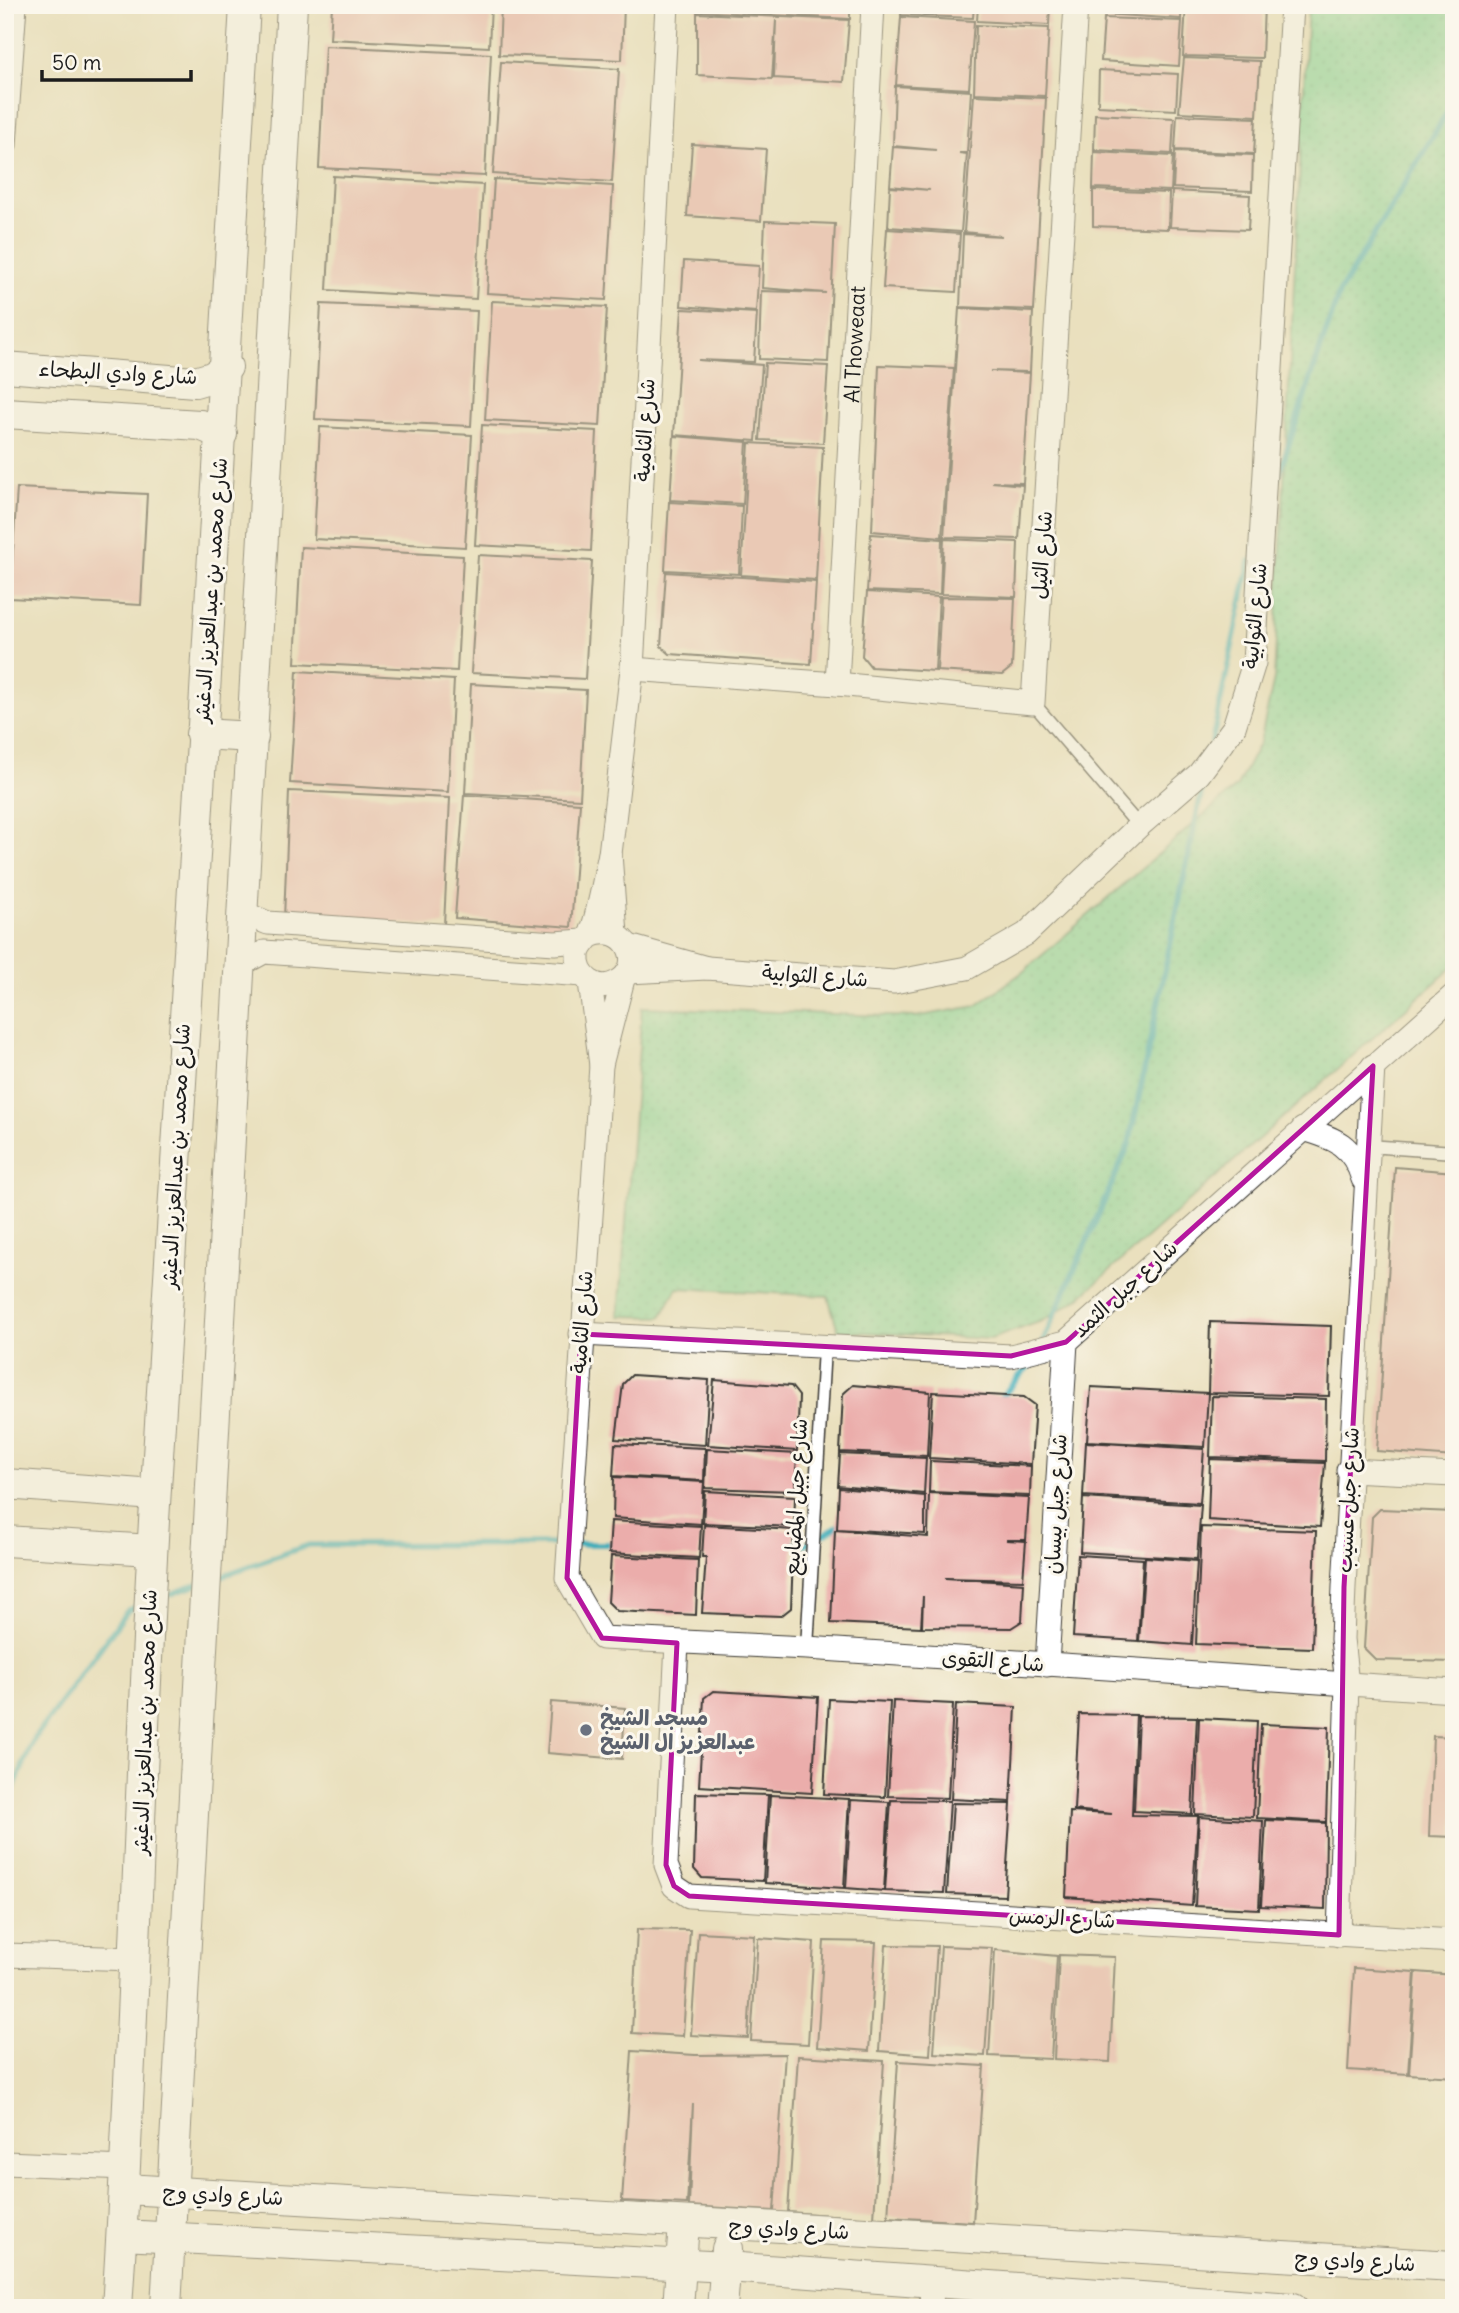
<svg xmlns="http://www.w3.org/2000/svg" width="1459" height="2313" viewBox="0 0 1459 2313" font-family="Delius,'Playpen Sans Arabic',sans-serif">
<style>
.grass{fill:url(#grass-dots);stroke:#4e7a5c;stroke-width:2}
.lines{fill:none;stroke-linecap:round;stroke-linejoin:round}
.stream{stroke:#3faeba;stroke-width:6}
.building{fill:#ebadab}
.service-casing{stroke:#3b3934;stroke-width:15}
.minor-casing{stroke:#3b3934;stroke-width:25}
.tertiary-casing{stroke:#3b3934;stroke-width:32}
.service{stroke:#fff;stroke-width:12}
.minor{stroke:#fff;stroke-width:23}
.tertiary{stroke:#fff;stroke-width:30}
.marked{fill:none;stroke:#b5179e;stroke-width:5;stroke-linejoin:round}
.worship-dot{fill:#6b7280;stroke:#fbf7ec;stroke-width:2.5}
.labels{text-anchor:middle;stroke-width:6;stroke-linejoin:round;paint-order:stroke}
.street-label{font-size:21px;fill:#1c1c1c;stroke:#fbf7ec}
.worship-label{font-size:21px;font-weight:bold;fill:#5b616d;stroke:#fbf7ec;text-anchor:start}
</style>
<defs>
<pattern id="grass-dots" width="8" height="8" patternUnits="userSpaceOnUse" patternTransform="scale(1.75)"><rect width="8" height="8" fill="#81d79c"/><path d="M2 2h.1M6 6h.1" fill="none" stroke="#6fb886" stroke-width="1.8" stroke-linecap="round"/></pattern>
</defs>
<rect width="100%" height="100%" fill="#fbf7ec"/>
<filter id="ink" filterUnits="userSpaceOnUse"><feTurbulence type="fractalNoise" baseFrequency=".0143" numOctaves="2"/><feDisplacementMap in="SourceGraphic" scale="14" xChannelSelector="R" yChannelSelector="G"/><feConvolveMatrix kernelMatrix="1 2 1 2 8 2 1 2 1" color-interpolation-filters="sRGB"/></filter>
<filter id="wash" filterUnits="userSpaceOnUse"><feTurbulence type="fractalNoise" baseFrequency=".00686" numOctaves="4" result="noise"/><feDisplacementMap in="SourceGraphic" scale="28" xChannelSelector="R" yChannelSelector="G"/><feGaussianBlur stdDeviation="1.57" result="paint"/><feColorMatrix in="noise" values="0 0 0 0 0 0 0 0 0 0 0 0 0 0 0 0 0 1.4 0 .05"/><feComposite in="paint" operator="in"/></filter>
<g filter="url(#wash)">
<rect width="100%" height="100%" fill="#eae0be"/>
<polygon class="grass" points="1327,5 1454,5 1454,966 1078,1299 1042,1321 991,1339 838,1331 828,1296 677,1288 661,1317 619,1316 642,1007 915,1017 976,1006 1024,971 1237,786 1260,742 1274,679 1308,7"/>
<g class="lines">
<g class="stream">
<polyline points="1273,491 1339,293 1454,101"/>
<polyline points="1212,742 1250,561"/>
<polyline points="1043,1342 1129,1144 1204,780"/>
<polyline points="999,1400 1038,1355"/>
<polyline points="574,1544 616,1544"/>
<polyline points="788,1544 806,1544 842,1524"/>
<polyline points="216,1578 309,1545 564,1544"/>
<polyline points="160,1598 196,1585"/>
<polyline points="5,1809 34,1739 128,1610 140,1605"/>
</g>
</g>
<g id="blocks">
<g class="building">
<polygon points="332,5 491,5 489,47 330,39"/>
<polygon points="501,5 624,5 622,60 499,55"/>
<polygon points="697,5 850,5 850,19 697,11"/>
<polygon points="902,5 974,5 973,18 901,15"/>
<polygon points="978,5 1050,5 1049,25 977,21"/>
<polygon points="1104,5 1182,5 1181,19 1103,14"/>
<polygon points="1186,5 1264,5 1262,58 1183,56"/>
<polygon points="697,13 849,20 844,82 774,78 776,20 772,79 697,75"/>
<polygon points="901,17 974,21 969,89 896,85"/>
<polygon points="1104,18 1182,21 1179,66 1101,61"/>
<polygon points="976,25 1049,28 1045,96 974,93"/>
<polygon points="325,46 491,54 485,176 319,168"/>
<polygon points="1184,58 1260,61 1257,116 1179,112"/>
<polygon points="501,62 619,69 612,182 493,174"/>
<polygon points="1099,70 1178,74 1176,110 1098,106"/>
<polygon points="895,86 971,91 967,153 959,153 967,154 961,232 888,227 890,187 930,190 890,186 893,147 936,150 893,146"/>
<polygon points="974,95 1046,98 1034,310 960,307 963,234 1002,236 964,232"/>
<polygon points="1095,114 1174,118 1172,154 1094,150"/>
<polygon points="1177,115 1256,118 1254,154 1175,150"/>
<polygon points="692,144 766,149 761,221 687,216"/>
<polygon points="1094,152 1173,156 1171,191 1093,188"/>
<polygon points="1175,152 1253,155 1252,191 1173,188"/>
<polygon points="333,176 483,185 476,299 327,290"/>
<polygon points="494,179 613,186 606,300 487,293"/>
<polygon points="1093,190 1169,193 1168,229 1093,226"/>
<polygon points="1172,191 1250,195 1248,230 1170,227"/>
<polygon points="765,221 835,224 828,362 759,359 761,291 826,293 762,288"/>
<polygon points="887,229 960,234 956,292 883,288"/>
<polygon points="684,261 759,266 756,312 681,306"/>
<polygon points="492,301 607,307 600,426 485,420"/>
<polygon points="321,304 477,311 471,426 315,419"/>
<polygon points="959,308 1033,312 1030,372 990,371 1030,373 1023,483 992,482 1023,485 1019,539 944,537"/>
<polygon points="682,309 757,313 754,362 698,360 762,365 756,441 674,435"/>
<polygon points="765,363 828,366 823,443 760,440"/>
<polygon points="879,365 954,368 942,537 872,531"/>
<polygon points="482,425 597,431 591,551 475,545"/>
<polygon points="320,427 472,435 465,547 314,539"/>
<polygon points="674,436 747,442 743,504 670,500"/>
<polygon points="749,443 823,447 816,580 741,575"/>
<polygon points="17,488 147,494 141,605 10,598"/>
<polygon points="669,502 742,506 739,574 665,570"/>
<polygon points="871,534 942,539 940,594 867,591"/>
<polygon points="944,539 1018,542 1016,597 941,594"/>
<polygon points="301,547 463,556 457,671 295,663"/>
<polygon points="478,555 592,561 585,679 471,673"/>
<polygon points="666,572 816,582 811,664 670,654 661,646"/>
<polygon points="867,592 939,597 935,671 871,667 862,656"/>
<polygon points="941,597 1015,598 1012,667 1002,675 937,671"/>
<polygon points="297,671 454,680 448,792 290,783"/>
<polygon points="471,684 586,690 580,799 465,793"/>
<polygon points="289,791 450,798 444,925 284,919"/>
<polygon points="464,795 580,803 571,927 455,918"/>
<polygon points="1395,1167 1454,1172 1454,1457 1377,1451"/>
<polygon points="1210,1322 1331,1326 1329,1396 1208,1393"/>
<polygon points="632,1375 709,1380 705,1445 616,1439 623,1384"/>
<polygon points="714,1380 791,1386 799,1396 797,1451 708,1445"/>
<polygon points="853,1385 930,1392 927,1456 840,1452 843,1394"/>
<polygon points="1091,1387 1208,1393 1205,1447 1087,1441"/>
<polygon points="933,1392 1024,1397 1035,1405 1031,1464 929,1458"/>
<polygon points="1212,1396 1326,1399 1325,1461 1210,1457"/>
<polygon points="1086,1442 1204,1449 1200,1503 1083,1496"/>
<polygon points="615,1444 705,1448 704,1481 613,1476"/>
<polygon points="707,1449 797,1454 795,1491 705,1488"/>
<polygon points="840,1454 926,1458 924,1494 838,1486"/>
<polygon points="1210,1459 1325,1463 1320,1527 1208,1520"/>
<polygon points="930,1461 1031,1466 1030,1496 929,1492"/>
<polygon points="614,1477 704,1482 701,1524 613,1518"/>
<polygon points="839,1488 925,1496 925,1534 837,1529"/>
<polygon points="705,1491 795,1496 794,1527 703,1523"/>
<polygon points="929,1493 1029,1498 1026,1540 1006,1540 1026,1541 1023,1580 945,1578 1024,1583 1022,1621 1011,1628 922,1627 923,1596 921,1627 831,1623 835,1530 928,1537"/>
<polygon points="1083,1498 1201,1505 1197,1559 1080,1552"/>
<polygon points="1380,1509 1454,1512 1454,1662 1376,1660 1364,1648 1372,1517"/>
<polygon points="611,1521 701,1526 699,1558 609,1553"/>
<polygon points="704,1525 794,1530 791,1608 781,1616 702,1613 706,1557 702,1557"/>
<polygon points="1201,1527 1316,1531 1312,1648 1196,1644"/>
<polygon points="1078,1555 1143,1559 1138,1641 1073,1637"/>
<polygon points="611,1556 698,1560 696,1615 617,1611 608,1602"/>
<polygon points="1145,1557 1197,1561 1192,1645 1139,1641"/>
<polygon points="713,1691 818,1697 812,1793 699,1786 704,1698"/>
<polygon points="829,1699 890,1702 885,1797 824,1794"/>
<polygon points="893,1701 953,1704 948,1798 888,1796"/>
<polygon points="551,1702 625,1708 622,1759 547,1753"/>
<polygon points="956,1704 1016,1707 1011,1802 951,1799"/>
<polygon points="1079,1714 1136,1715 1132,1815 1198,1816 1192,1906 1066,1897 1070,1812 1112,1814 1074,1810"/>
<polygon points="1138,1716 1197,1717 1192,1814 1134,1811"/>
<polygon points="1199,1718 1257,1721 1253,1817 1195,1814"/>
<polygon points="1261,1724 1329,1727 1326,1822 1257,1818"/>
<polygon points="1433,1736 1454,1737 1454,1837 1429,1836"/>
<polygon points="696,1793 768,1795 763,1881 702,1878 694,1869"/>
<polygon points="770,1795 849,1799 844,1888 765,1883"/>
<polygon points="851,1800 889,1802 884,1891 846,1888"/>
<polygon points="891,1800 950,1801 944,1893 885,1891"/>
<polygon points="953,1803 1011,1804 1005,1896 947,1894"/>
<polygon points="1199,1817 1263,1821 1259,1909 1195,1906"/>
<polygon points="1266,1820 1326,1823 1325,1909 1261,1906"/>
<polygon points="637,1929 690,1930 683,2036 632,2033"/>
<polygon points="698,1932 754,1935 748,2038 691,2035"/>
<polygon points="758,1938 814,1942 808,2044 751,2041"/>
<polygon points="824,1941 876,1942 869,2051 817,2047"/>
<polygon points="886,1945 937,1946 930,2055 879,2051"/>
<polygon points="941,1946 992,1948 985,2056 934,2053"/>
<polygon points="995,1950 1057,1956 1051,2059 989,2056"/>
<polygon points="1059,1955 1115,1957 1110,2062 1054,2059"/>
<polygon points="1354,1968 1415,1972 1408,2074 1348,2070"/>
<polygon points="1416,1972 1454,1975 1454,2077 1409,2074"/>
<polygon points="632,2051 695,2055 785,2054 774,2211 689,2206 693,2104 687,2204 622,2201"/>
<polygon points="798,2056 884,2061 874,2218 788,2212"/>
<polygon points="898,2061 984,2066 973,2222 888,2217"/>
<polygon points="5,2192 10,2192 8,2248 5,2248"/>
</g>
</g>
</g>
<g filter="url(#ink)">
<use href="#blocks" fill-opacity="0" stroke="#3b3934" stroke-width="2"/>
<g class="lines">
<g class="service-casing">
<g id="service">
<polyline points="1033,703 1139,826"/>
<polyline points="1368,1146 1454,1152"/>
<polyline points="807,1648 824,1348"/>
</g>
</g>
<g class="minor-casing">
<g id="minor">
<polyline points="5,145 15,5"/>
<polyline points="632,669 837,684 1033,703 1076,5"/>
<path id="s1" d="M837 684 873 5"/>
<polyline points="610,854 632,669 667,5"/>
<polyline points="243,913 268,923 555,943 583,941"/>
<path d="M590 936C625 920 648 966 617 982 598 993 576 977 578 955 579 945 587 941 591 933 600 908 604 879 610 854L616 934"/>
<polyline points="240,965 264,952 583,975"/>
<polyline points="707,968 894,982 967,968 1026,934 1139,826 1199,774 1234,727 1254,663 1292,5"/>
<polyline points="628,972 707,968 629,946"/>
<polyline points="590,982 601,1065 623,979"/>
<polyline points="601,1065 567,1578 602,1638 807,1648 1454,1691"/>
<path d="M1303 1129C1335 1138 1353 1145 1363 1179"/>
<polyline points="581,1334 1011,1356 1066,1342 1454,995"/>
<polyline points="1348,1470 1454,1475"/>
<polyline points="677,1643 666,1865 674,1886 689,1896 1454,1941"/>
<polyline points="1047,1665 1066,1342"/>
<polyline points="1339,1935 1347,1684 1342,1639 1344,1587 1373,1066"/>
<polyline points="5,1955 136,1959"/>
<polyline points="5,2163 126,2168"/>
<polyline points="931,2308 932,2283"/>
</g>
</g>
<g class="tertiary-casing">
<g id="tertiary">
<polyline points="5,367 195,382 212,377 227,367"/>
<polyline points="5,413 200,425 222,434"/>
<polyline points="201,734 253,737"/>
<polyline points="5,1484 155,1495"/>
<polyline points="5,1541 152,1550"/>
<polyline points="125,2189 1454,2266"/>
<polyline points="122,2235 727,2267 1293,2308"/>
<path d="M117 2308C134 2046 139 1783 154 1521 183 1015 219 511 245 5"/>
<polyline points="166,2308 292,5"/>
<polyline points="678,2308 684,2223"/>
<polyline points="722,2308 727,2249"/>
</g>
</g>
<use href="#service" class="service"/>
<use href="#minor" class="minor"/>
<use href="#tertiary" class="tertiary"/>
</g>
</g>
<path d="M0 0H1459V2313H0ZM1373 1066 1344 1587 1339 1935 689 1896 674 1886 666 1865 677 1643 602 1638 567 1578 581 1334 1011 1356 1066 1342Z" fill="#eae0be" fill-opacity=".55" fill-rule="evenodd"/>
<path class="marked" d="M1373 1066 1344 1587 1339 1935 689 1896 674 1886 666 1865 677 1643 602 1638 567 1578 581 1334 1011 1356 1066 1342Z"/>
<circle class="worship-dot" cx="586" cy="1730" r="7"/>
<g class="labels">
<g class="street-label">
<text dy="7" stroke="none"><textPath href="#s1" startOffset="340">Al Thoweaat</textPath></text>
<text transform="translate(118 373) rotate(3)" y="7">شارع وادي البطحاء</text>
<text transform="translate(645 430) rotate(-87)" y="7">شارع الثامية</text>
<text transform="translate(1042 555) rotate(-86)" y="7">شارع الثيل</text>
<text transform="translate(211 590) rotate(-86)" y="7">شارع محمد بن عبدالعزيز الدغيثر</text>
<text transform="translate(1255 616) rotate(-85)" y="7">شارع الثوابية</text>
<text transform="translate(815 976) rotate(4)" y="7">شارع الثوابية</text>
<text transform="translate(176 1156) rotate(-87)" y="7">شارع محمد بن عبدالعزيز الدغيثر</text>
<text transform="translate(1125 1289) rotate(-42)" y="7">شارع جبل الثمد</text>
<text transform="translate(582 1322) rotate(-86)" y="7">شارع الثامية</text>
<text transform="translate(796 1497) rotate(-87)" y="7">شارع جبل المضابيع</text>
<text transform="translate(1348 1500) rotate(-87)" y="7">شارع جبل عسيب</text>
<text transform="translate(1056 1504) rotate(-87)" y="7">شارع جبل بيسان</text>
<text transform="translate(993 1661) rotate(4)" y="7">شارع التقوى</text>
<text transform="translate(145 1722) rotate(-88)" y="7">شارع محمد بن عبدالعزيز الدغيثر</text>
<text transform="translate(1062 1918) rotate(3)" y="7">شارع الرمس</text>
<text transform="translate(223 2195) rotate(3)" y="7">شارع وادي وج</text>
<text transform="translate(789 2229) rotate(3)" y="7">شارع وادي وج</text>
<text transform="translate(1355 2261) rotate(3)" y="7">شارع وادي وج</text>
</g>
<g class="worship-label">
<text x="600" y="1725">مسجد الشيخ<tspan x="600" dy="24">عبدالعزيز ال الشيخ</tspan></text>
</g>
</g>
<rect width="1459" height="2313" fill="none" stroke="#fbf7ec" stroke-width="28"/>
<path d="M42 70v10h149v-10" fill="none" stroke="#1c1c1c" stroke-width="3.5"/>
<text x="52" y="70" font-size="21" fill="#1c1c1c" stroke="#fbf7ec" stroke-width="5" paint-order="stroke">50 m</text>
</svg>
